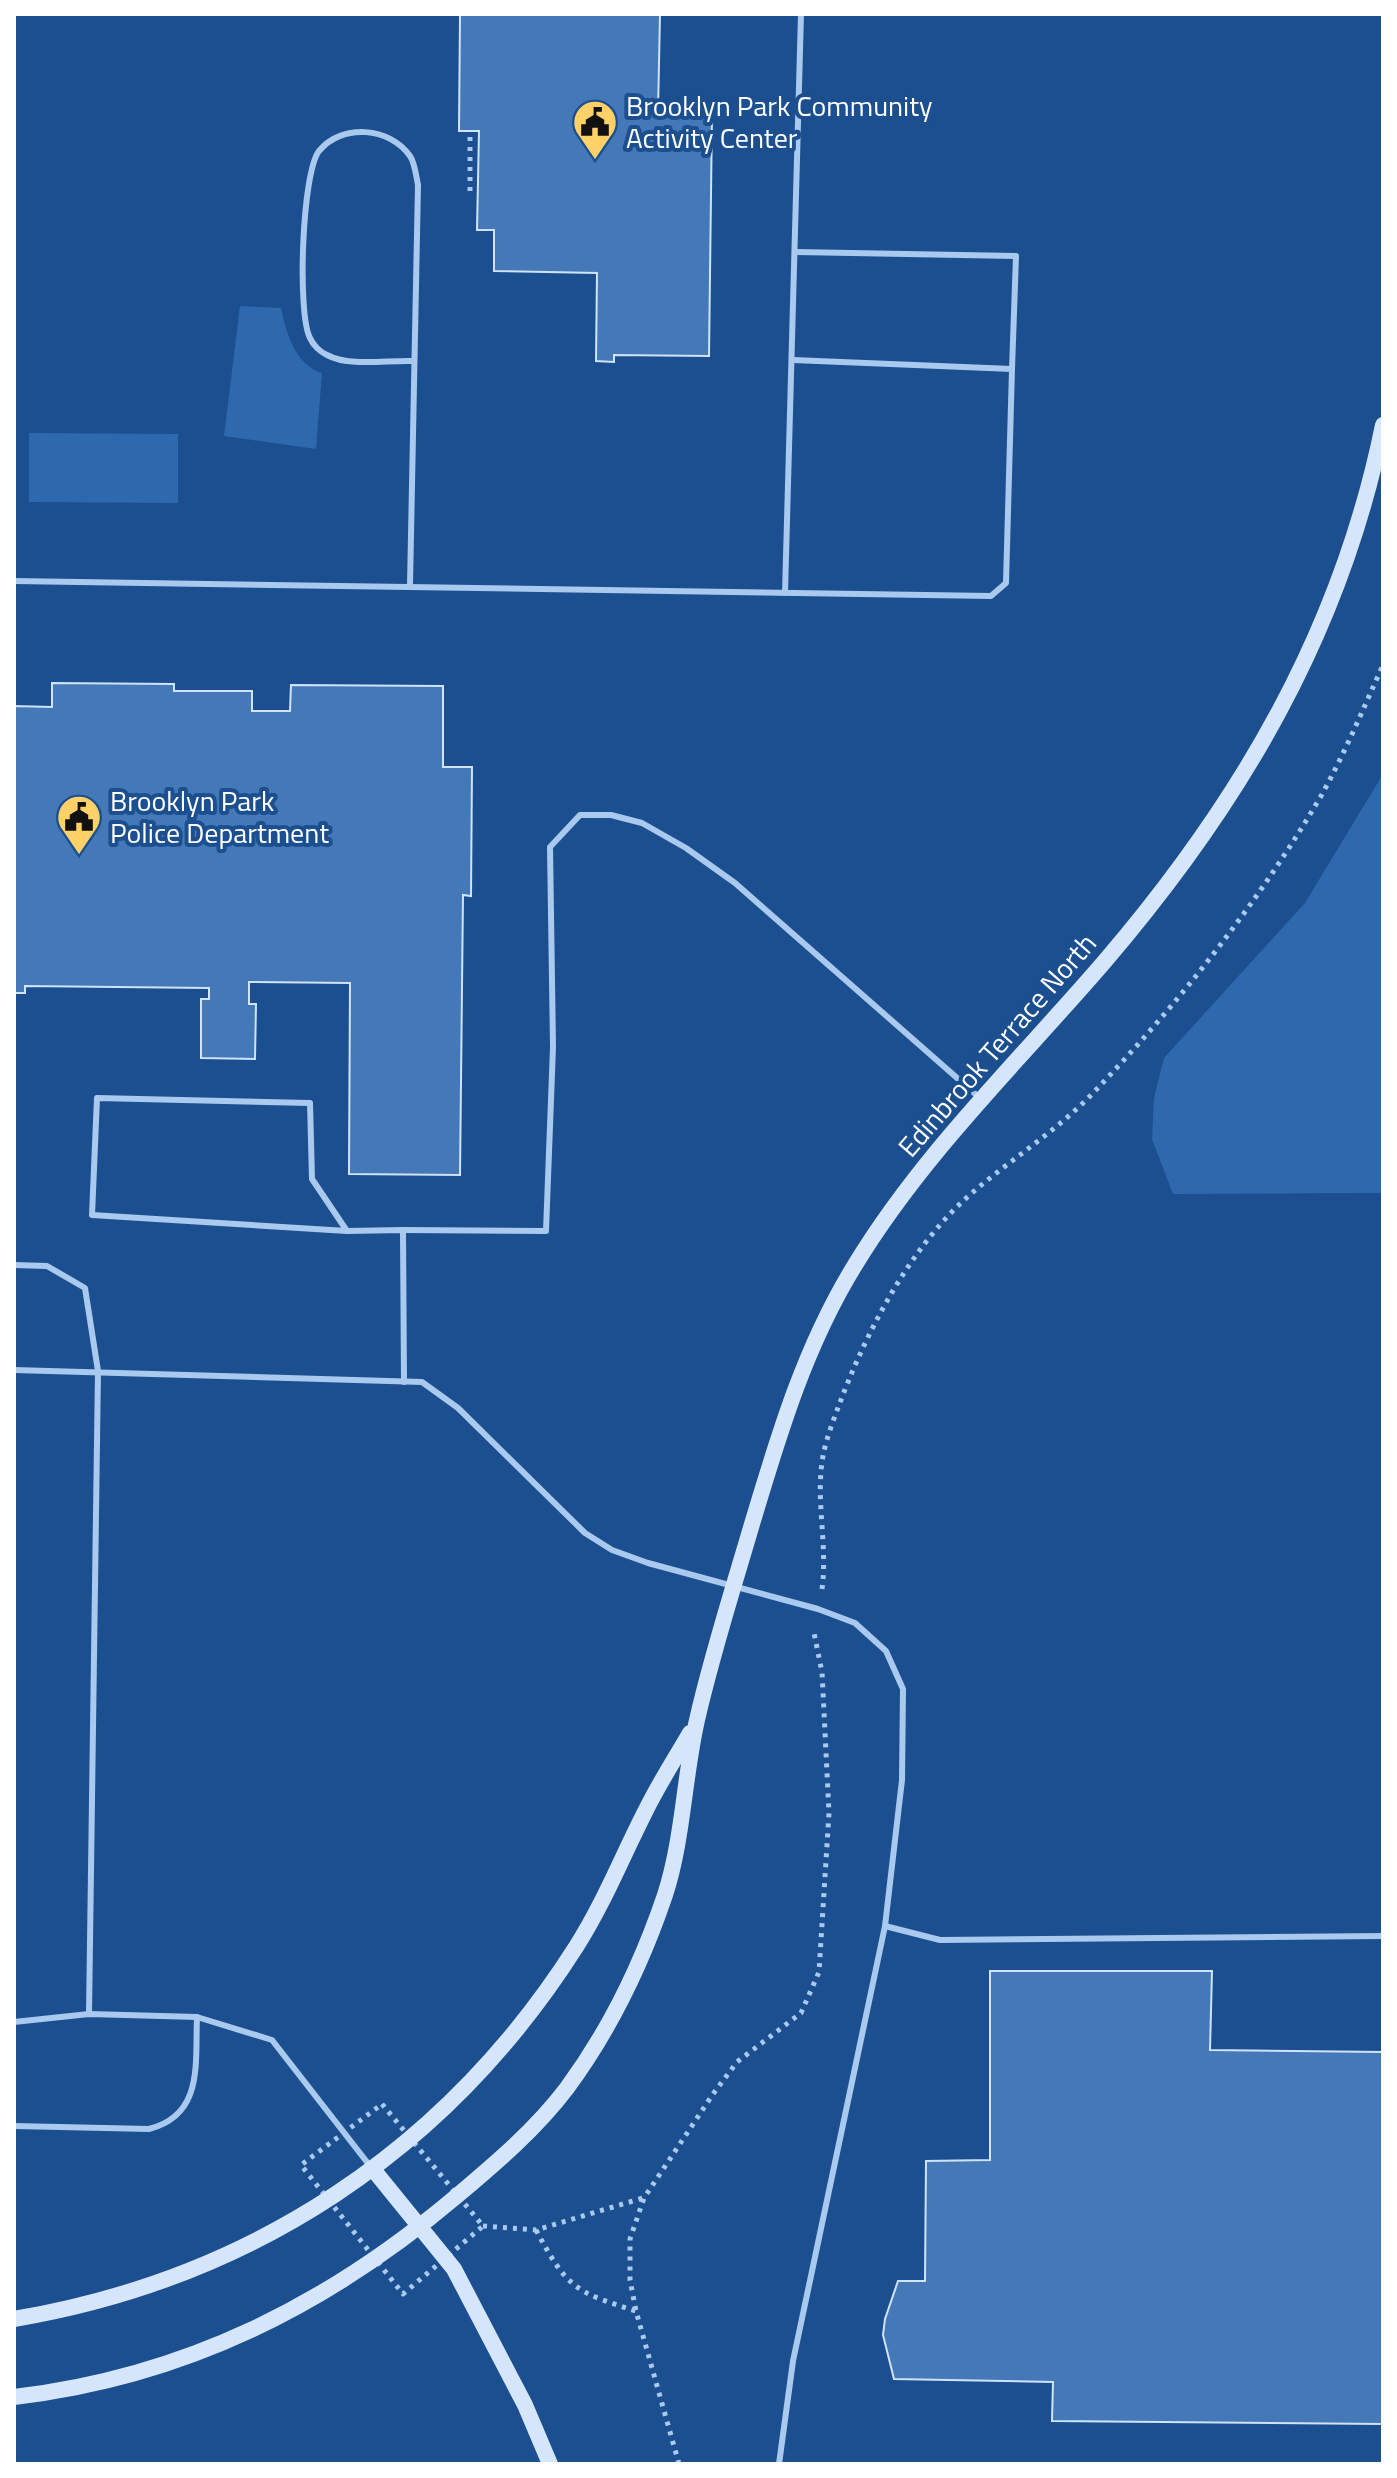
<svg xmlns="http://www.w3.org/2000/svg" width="1397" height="2478" viewBox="0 0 1397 2478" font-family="'Titillium Web',sans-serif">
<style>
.green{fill:#2e69ad}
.building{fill:#4478b7;stroke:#cfe3fa;stroke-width:2}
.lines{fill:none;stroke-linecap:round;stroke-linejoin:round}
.path{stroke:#a9c9ee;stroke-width:5;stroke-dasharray:4 6;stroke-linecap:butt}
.lane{stroke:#a9c9ee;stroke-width:6}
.secondary{stroke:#d6e6fa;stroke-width:16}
.labels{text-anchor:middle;stroke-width:8;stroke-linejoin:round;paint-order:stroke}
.poi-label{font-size:28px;fill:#fff;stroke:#1b4f8f;text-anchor:start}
.street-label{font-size:28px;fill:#fff;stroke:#1b4f8f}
</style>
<rect width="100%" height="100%" fill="#1b4f8f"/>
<g class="green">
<path d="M240 306 281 308C286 332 295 365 322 373L316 449 224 436Z"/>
<polygon points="29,433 178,434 178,503 29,502"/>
<polygon points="1383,774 1383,1193 1173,1194 1152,1139 1154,1098 1164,1058 1305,903"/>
</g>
<g class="building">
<polygon points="460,14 660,14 658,113 712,114 709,356 614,355 614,362 596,361 597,273 494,271 494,230 477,230 479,131 459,131"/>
<polygon points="52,683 174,684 174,691 252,691 252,711 290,711 291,685 443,686 443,767 472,767 471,896 463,895 460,1175 349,1174 350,983 249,982 249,1004 256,1004 255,1059 201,1058 201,999 209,999 209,988 25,986 25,993 14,993 14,706 52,707"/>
<polygon points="990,1971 1212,1971 1210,2050 1383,2052 1383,2424 1052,2421 1053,2382 894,2379 883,2335 885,2319 898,2281 925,2281 926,2161 990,2160"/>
</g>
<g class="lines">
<g class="path">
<polyline points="470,191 470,131"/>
<path d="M822 1589C828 1545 815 1500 823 1456 826 1440 833 1421 839 1405 866 1333 907 1253 964 1200 1006 1162 1055 1133 1094 1092 1179 1003 1259 902 1321 796 1345 753 1363 709 1383 665"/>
<polygon points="382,2104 483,2226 403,2294 301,2165"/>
<polyline points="483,2226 536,2230 643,2198"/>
<path d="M536 2230C567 2288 575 2292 636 2311"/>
<polyline points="679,2464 636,2311 630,2280 630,2239 644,2198 713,2094 737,2062 801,2013 819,1972 829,1813 822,1672 814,1633"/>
</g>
<g class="lane">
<polyline points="796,252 1016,256 1012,369"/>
<polyline points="14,581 991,596 1006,583 1012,369 793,360"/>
<path d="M410 585 418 185C416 176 415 163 410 156 390 127 342 123 319 151 302 173 297 313 310 338 313 345 320 352 327 355 349 367 387 360 412 361"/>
<polyline points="785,593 801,14"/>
<polyline points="403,1230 546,1231 553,1047 550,847 580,815 611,815 642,823 686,848 735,883 981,1099"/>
<polyline points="347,1231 312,1179 310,1103 97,1098 92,1215 347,1231 403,1230 404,1382"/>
<polyline points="14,1265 47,1266 85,1288 98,1371 89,2014"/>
<polyline points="14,1370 422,1382 458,1408 585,1533 612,1550 648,1563 818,1609 855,1623 886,1651 903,1689 902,1780 885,1926 793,2361 779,2464"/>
<polyline points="885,1926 940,1940 1383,1936"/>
<polyline points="14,2022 89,2014 197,2017 272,2040 370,2166"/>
<path d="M14 2126 149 2129C204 2115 195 2063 197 2017"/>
</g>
<g class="secondary">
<polyline points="372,2168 454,2269 525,2405 550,2464"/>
<path d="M14 2319C251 2279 446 2151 576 1947 604 1903 622 1857 645 1812 658 1785 675 1759 690 1733"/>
<path d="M14 2397C185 2377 328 2305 458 2195 497 2162 536 2129 567 2088 609 2031 642 1963 665 1895 683 1840 684 1777 697 1720 712 1654 733 1589 752 1524 779 1434 805 1346 855 1265 923 1153 1020 1060 1105 961 1241 802 1341 632 1383 425"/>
</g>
</g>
<defs>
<g id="civic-pin" transform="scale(2.3)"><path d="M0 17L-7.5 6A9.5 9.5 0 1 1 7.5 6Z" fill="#ffd166" stroke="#1b4f8f"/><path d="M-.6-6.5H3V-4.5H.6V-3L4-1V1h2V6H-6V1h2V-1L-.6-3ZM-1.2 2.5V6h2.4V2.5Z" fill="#111"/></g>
</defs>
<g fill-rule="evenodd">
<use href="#civic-pin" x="595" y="122"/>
<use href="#civic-pin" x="79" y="817"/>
</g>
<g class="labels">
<g class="poi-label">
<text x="626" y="116">Brooklyn Park Community<tspan x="626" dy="32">Activity Center</tspan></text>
<text x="110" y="811">Brooklyn Park<tspan x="110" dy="32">Police Department</tspan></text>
</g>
<g class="street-label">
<text transform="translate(997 1045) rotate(-49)" y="10">Edinbrook Terrace North</text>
</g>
</g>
<rect width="1397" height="2478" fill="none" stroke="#ffffff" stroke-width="32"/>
</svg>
